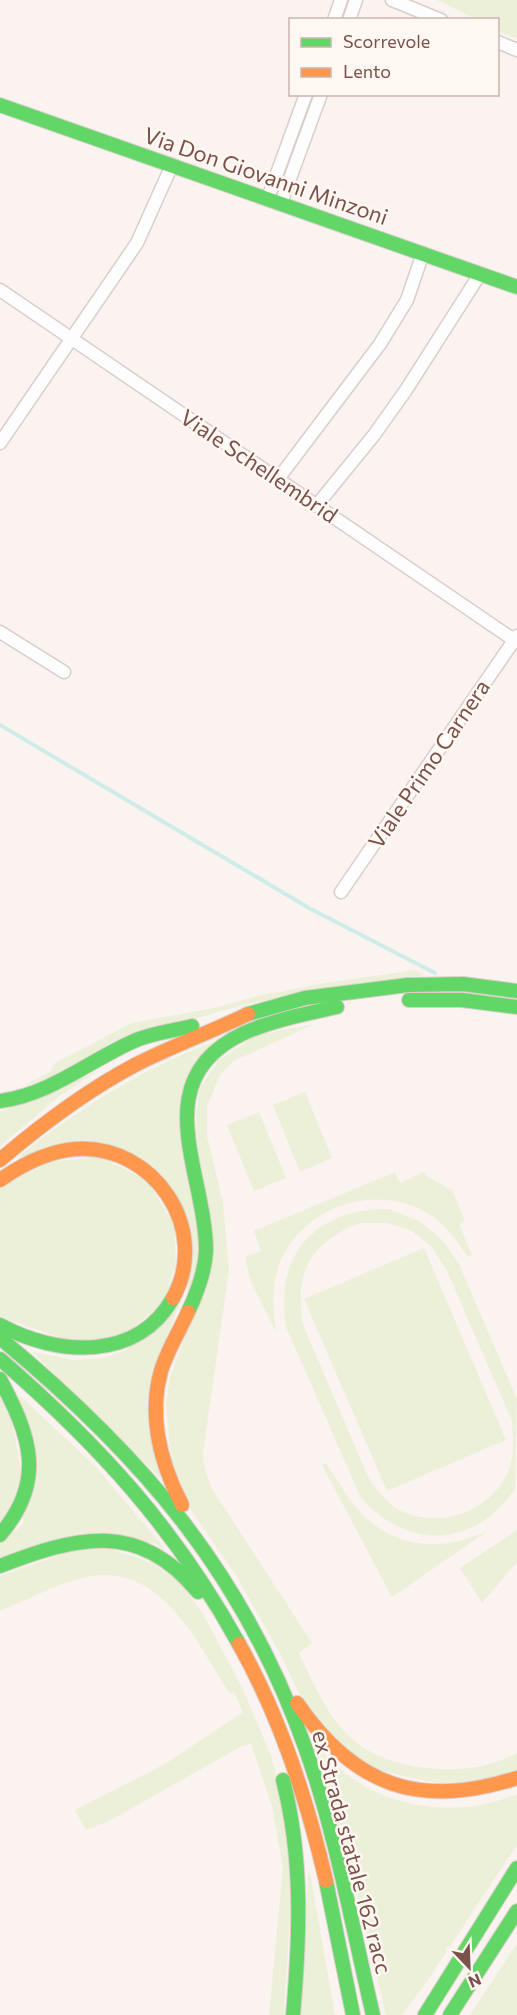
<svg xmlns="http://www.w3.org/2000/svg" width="517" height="2015" viewBox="0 0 517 2015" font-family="Commissioner,sans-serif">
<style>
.green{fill:#ecf0d9;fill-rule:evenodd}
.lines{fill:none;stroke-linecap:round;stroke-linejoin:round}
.stream{stroke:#cfece8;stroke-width:4}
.street-casing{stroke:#d9cecb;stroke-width:15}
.fast-casing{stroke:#dbd0cc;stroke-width:16}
.slow-casing{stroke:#dbd0cc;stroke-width:16}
.street{stroke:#fefdfd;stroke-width:12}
.fast{stroke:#63d668;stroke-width:14}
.slow{stroke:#ff974d;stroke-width:14}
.labels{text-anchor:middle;stroke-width:5;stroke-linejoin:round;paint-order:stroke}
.street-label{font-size:22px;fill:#7b514b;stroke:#fff7f2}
</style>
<rect width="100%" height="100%" fill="#faf3ef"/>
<g class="green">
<polygon points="437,0 517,0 517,39 498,31 498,20 476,19"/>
<path d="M415 970 425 975C350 986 274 994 201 1017 140 1036 85 1073 22 1086L50 1072 55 1063 132 1023 219 1007 257 996 325 983Z"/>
<path d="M315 1024 234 1061 220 1075 207 1106V1136L223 1203 229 1270 203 1454 205 1470 211 1487 312 1643 299 1653C332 1725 352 1762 437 1769 464 1771 493 1766 517 1753V1776L467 1790 364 1767 304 1704 282 1657 237 1577 192 1511 171 1458 166 1404 170 1376 185 1337 195 1132 199 1089 219 1060 256 1035Z"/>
<path d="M215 1041 186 1076 200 1252 167 1336 160 1478 32 1352 75 1360 103 1358 126 1350 193 1249 145 1159 18 1157C79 1108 142 1069 215 1041Z"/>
<polygon points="98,1071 61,1095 0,1146 0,1111"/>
<polygon points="305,1092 332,1158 300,1172 273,1105"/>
<polygon points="259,1112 286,1178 254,1191 227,1125"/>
<polygon points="100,1157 147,1180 174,1225 176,1265 161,1303 131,1331 79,1344 0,1317 0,1188 48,1162"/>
<path d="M395 1172 400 1183 424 1172 426 1176 452 1190 465 1221 459 1224 472 1255 468 1257C460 1246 452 1234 443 1225 390 1176 300 1202 278 1268 271 1289 273 1310 276 1332L250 1280 245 1257 261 1251 254 1231Z"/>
<path d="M389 1209 419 1221 432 1231 444 1242 459 1264 517 1399 515 1489C476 1548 405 1551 360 1496L286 1327C273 1254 317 1208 389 1209ZM360 1223H387L412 1231 432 1247 447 1271 512 1421C513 1438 515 1456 508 1472 490 1510 446 1528 406 1513 390 1507 379 1493 369 1479L303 1325C294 1272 310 1243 360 1223Z"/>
<polygon points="424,1248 506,1440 387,1491 304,1299"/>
<polygon points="0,1394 11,1415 23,1481 0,1525"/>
<polygon points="19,1395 95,1466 166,1550 153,1543 0,1558 0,1544 23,1524"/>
<path d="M326 1463C337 1480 348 1498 361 1513 395 1550 446 1552 489 1530L392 1597 322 1465Z"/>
<polygon points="517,1530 517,1562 482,1603 460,1568"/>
<path d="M101 1546 153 1563 182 1584 203 1614 242 1687 271 1756 286 1811 293 1867 284 2015H269L283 1868 272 1806 251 1744 242 1746 109 1821 86 1830 75 1810 165 1764 243 1712 234 1692 230 1694C196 1641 159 1558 82 1578 54 1585 27 1600 0 1611V1576L73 1550Z"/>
<path d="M311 1738C324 1752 335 1766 350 1777 399 1811 463 1817 517 1794V1845L430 1977 402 2015H386L350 1865Z"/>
<polygon points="310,1873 335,2015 300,2015 308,1874"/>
<polygon points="517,1943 517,2015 470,2015"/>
</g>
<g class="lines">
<polyline class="stream" points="0,725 309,908 435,973"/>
<g class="street-casing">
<g id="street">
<polyline points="392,0 441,20"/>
<polyline points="334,20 341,0"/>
<polyline points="349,20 356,0"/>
<polyline points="498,42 517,50"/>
<polyline points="268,198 306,94"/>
<polyline points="281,203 321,94"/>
<polyline points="0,290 517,642"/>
<polyline points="0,443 137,243 172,165"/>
<polyline points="278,479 380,344 407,300 423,253"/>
<polyline points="317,505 374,435 406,390 480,274"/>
<polyline points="0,632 64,672"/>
<polyline points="341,892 517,636"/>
</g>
</g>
<g class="fast-casing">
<g id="fast">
<polyline points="0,105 517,287"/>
<polyline points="408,985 463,984 517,991"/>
<polyline points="409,1000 462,1000 517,1007"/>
<polyline points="248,1014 305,998 408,985"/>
<path d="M0 1101C49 1095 89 1061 134 1041 152 1033 173 1031 192 1026"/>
<path d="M188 1312C197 1293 205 1273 206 1251 206 1172 144 1080 244 1033 273 1020 306 1014 337 1007"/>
<path d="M0 1325C57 1356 137 1362 173 1298"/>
<path d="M0 1338C141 1455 243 1572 305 1747 336 1833 352 1926 373 2015"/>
<path d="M0 1359C100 1446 175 1528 239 1644"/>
<path d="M0 1379C31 1437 46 1481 0 1535"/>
<path d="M0 1566C76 1537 138 1519 198 1592"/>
<path d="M283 1780C303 1858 300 1935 293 2015"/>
<polyline points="326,1881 353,2015"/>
<polyline points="425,2015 517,1868"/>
<polyline points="450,2015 517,1911"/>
</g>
</g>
<g class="slow-casing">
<g id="slow">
<path d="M0 1160C42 1124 86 1091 135 1065 172 1046 211 1032 248 1014"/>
<path d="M0 1180C23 1164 48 1151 76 1149 154 1144 211 1229 173 1298"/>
<path d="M182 1505C161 1464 148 1417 161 1371 167 1351 179 1332 188 1312"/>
<path d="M239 1644C280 1717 307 1799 326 1881"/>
<path d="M297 1703C355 1787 420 1809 517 1778"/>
</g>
</g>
<use href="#street" class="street"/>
<use href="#fast" class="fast"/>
<use href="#slow" class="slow"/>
</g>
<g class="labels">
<g class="street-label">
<text transform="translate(266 176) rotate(19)" y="8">Via Don Giovanni Minzoni</text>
<text transform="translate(259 466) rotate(34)" y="8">Viale Schellembrid</text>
<text transform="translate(429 764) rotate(-56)" y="8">Viale Primo Carnera</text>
<text transform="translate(352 1852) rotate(75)" y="8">ex Strada statale 162 racc</text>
</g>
</g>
<rect x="289" y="18" width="210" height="78" fill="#fff7f2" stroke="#cab5af" stroke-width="1.5"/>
<rect x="301" y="38" width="30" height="9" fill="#63d668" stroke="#cab5af" stroke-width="1.5"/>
<text x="343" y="48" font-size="18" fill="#7b514b">Scorrevole</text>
<rect x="301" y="68" width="30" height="9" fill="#ff974d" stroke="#cab5af" stroke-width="1.5"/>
<text x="343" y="78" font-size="18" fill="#7b514b">Lento</text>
<g transform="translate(469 1967) rotate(157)" stroke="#fff7f2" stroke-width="4.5" paint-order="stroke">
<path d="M0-4.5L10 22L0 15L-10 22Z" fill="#7b514b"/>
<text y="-9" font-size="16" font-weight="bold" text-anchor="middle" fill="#7b514b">N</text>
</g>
</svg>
